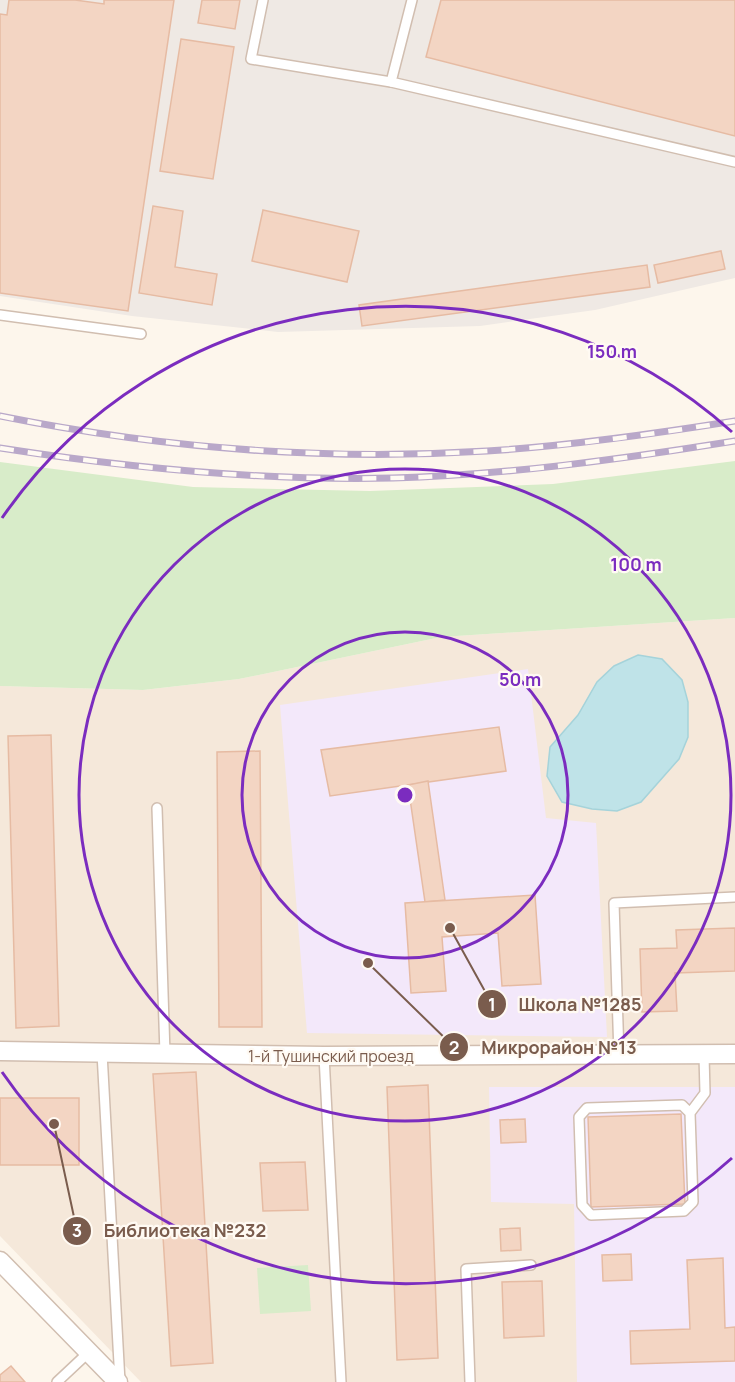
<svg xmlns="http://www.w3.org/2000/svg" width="735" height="1382" viewBox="0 0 735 1382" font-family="Manrope,sans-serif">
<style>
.residential{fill:#f5e8da}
.industrial{fill:#efe9e4}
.education{fill:#f3e8fa}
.green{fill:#d8ecc9}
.water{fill:#bfe3e8;stroke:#a5d3da;stroke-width:1.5}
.building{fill:#f3d5c3;stroke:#e6bba3;stroke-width:1.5}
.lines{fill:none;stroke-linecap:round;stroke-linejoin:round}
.service-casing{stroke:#d1beb0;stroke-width:12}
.minor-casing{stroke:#d1beb0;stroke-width:21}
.service{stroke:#fff;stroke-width:9}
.minor{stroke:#fff;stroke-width:18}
.rail-casing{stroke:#b9a8c9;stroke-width:7}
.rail{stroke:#fffaf3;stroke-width:4.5;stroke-dasharray:14;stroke-linecap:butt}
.ring{fill:none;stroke:#7b2cbf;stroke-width:3}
.labels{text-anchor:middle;stroke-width:4.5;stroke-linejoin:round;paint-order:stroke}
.street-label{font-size:16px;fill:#7a5c4d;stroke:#fffaf3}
.centre{fill:#7b2cbf;stroke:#fffaf3;stroke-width:3}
.ring-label{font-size:18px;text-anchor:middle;font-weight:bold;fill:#7b2cbf;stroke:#fffaf3;stroke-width:4.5;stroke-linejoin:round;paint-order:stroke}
.leader{fill:none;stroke:#7a5c4d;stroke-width:2}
.callout-dot{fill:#7a5c4d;stroke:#fffaf3;stroke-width:2}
.mark-label{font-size:18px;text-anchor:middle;font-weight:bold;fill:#fff}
.callout-label{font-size:18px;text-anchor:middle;font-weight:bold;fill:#7a5c4d;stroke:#fffaf3;stroke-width:4.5;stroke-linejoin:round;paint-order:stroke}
</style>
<rect width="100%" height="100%" fill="#fdf6ec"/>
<polygon class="residential" points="735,618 735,1382 141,1382 0,1236 0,686 143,690 239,679 441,637"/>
<polygon class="industrial" points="0,0 735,0 735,278 595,310 480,326 278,332 132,316 0,296"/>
<g class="education">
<polygon points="528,669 546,818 596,823 607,1037 307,1033 280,705"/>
<polygon points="489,1087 735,1087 735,1382 577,1382 574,1204 491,1202"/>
</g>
<g class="green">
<polygon points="735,461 735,618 441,637 239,679 143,690 0,686 0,462 193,487 370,491 553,484"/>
<polygon points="308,1265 311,1311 260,1314 257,1268"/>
</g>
<polygon class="water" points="638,655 662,659 682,680 688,702 688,737 679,759 641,802 617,811 592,809 562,802 547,776 550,747 578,715 597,682 614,666"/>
<g class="building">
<polygon points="9,0 75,0 104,4 104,0 174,0 128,311 0,293 0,14 7,15"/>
<polygon points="202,0 240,0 235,29 198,23"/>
<polygon points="441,0 735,0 735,136 426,57"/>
<polygon points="181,39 234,47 213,179 160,171"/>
<polygon points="153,206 183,211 175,267 217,274 212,305 139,293"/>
<polygon points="263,210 359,231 347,282 252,261"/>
<polygon points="721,251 725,269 658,283 654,265"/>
<polygon points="647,265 650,287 362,326 359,305"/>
<polygon points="499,727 506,771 330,796 321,750"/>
<polygon points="51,735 59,1026 16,1028 8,736"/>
<polygon points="260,751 262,1027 219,1027 217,752"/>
<polygon points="428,781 445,900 425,902 408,785"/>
<polygon points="535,895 541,984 502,986 498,933 442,937 446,991 411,993 405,903"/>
<polygon points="735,928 735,971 675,973 677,1011 642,1012 640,949 677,948 676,930"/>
<polygon points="196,1072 213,1363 171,1366 153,1074"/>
<polygon points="428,1085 438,1358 397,1360 387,1087"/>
<rect x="0" y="1098" width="79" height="67"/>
<polygon points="681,1114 685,1204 591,1207 588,1117"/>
<polygon points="525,1119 526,1142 501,1143 500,1120"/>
<polygon points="305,1162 308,1210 263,1211 260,1163"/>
<polygon points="520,1228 521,1250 501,1251 500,1229"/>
<polygon points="631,1254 632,1280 603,1281 602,1255"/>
<polygon points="723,1258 725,1328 735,1327 735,1361 631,1364 630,1331 690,1329 687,1260"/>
<polygon points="542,1281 544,1336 504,1338 502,1282"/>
<polygon points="11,1366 25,1382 0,1382 0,1375"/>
</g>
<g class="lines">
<g class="service-casing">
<g id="service">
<polyline points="263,0 251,59 391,82"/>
<polyline points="412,0 391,82 735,162"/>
<polyline points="0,315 141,334"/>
<polyline points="157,808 165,1054"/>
<polyline points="102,1053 120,1382"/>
<polyline points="619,1055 614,903 735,897"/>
<polyline points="324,1056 341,1382"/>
<polyline points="690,1113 682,1105 587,1108 579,1117 582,1205 591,1215 684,1211 693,1202 690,1113 705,1093 704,1055"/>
<polyline points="57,1382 89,1352"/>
<polyline points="470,1382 466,1269 531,1265"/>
</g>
</g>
<g class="minor-casing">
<g id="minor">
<polyline points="0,1051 324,1056 735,1054"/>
<polyline points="0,1261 118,1382"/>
</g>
</g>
<use href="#service" class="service"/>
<use href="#minor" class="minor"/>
<g class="rail-casing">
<g id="rail">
<path d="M0 416C159 448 325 461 487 451 570 446 653 434 735 421"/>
<path d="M0 448C129 468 262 481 393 478 508 475 622 459 735 441"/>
</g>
</g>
<use href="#rail" class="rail"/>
</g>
<g class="ring">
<circle cx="405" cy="795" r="163"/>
<circle cx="405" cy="795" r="326"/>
<path d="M732 1158A489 489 0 0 1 2 1072M2 518A489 489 0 0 1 732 432"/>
</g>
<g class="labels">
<g class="street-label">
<text x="331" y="1062">1-й Тушинский проезд</text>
</g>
</g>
<circle cx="405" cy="795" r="9" class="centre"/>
<g class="ring-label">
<text x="612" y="358">150 m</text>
<text x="636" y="571">100 m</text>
<text x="520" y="686">50 m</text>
</g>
<path class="leader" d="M450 928L492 1004M368 963L454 1047M54 1124L77 1231"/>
<g class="callout-dot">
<circle cx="450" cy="928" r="6"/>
<circle cx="368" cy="963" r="6"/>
<circle cx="54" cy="1124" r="6"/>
<circle cx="492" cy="1004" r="15"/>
<circle cx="454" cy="1047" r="15"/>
<circle cx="77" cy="1231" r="15"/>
</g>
<g class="mark-label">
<text x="492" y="1011">1</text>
<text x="454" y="1054">2</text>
<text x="77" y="1237">3</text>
</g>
<g class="callout-label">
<text x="580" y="1011">Школа №1285</text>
<text x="559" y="1054">Микрорайон №13</text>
<text x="185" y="1237">Библиотека №232</text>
</g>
</svg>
